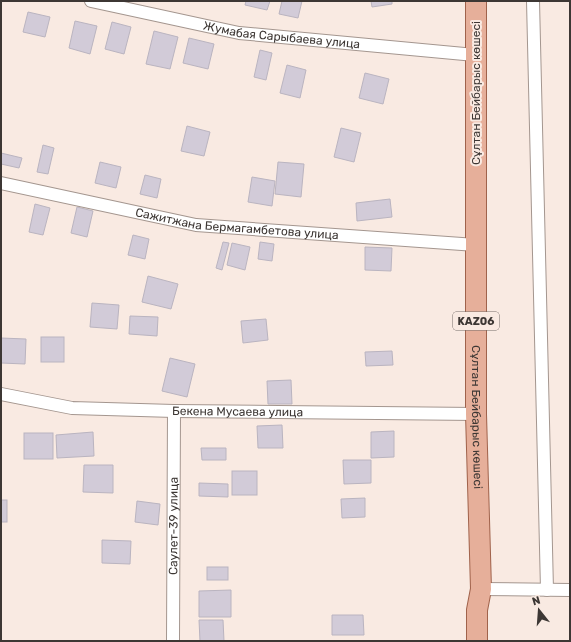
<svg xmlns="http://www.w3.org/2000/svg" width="571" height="642" viewBox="0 0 571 642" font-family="Rubik,sans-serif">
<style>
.building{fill:#d2cbd8;stroke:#bab4c0}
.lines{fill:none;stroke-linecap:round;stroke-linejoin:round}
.street-casing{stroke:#a4968f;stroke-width:14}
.primary-casing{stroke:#a0624b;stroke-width:22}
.street{stroke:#fff;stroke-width:12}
.primary{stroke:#e6af9a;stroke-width:20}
.labels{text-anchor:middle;stroke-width:4;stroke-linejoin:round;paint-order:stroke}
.shield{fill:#f9eae2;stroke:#756d68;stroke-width:1}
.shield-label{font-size:11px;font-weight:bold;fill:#3d3734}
.street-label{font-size:12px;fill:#3d3734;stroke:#f9eae2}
</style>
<rect width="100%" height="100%" fill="#f9eae2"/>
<g class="building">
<polygon points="246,1 270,1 267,10 245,5"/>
<polygon points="282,1 302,1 298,18 279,14"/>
<polygon points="371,1 392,1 392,4 372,7"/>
<polygon points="28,12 50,17 45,37 23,32"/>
<polygon points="75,21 97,26 90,54 69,48"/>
<polygon points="112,22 131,27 124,54 105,49"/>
<polygon points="154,31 178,37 170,69 146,64"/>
<polygon points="189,38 214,44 208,69 183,63"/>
<polygon points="260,50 272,53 266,80 254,77"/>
<polygon points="287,65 306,70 300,98 280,93"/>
<polygon points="365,73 389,79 383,104 359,98"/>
<polygon points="187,126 210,132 204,156 181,151"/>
<polygon points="341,128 361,133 354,162 334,157"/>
<polygon points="43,145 54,148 48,174 37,172"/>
<polygon points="1,153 22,158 19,168 1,164"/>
<polygon points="100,162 121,167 116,188 95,183"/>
<polygon points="278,162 304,164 301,197 275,194"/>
<polygon points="145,175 161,179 157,198 140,194"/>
<polygon points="252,177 275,181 272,206 248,202"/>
<polygon points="390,199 392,217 357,221 356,203"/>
<polygon points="35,204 50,208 43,235 29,232"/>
<polygon points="77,207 93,211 87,237 71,233"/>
<polygon points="133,235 149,239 145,259 128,255"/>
<polygon points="223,242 229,243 222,270 216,268"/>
<polygon points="260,242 274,244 272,261 258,259"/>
<polygon points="232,243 250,247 245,270 227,265"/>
<polygon points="365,247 392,248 391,271 365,270"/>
<polygon points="148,276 178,284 171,309 142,302"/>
<polygon points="92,303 119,305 117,329 90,327"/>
<polygon points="130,316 158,317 157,336 129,334"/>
<polygon points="266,319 268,340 243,343 241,321"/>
<rect x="41" y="337" width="23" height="25"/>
<polygon points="1,338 26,339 25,364 1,363"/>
<polygon points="392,351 393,365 366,366 365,352"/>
<polygon points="170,358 195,364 187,397 162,391"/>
<polygon points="291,380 292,404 268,404 267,381"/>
<polygon points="282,425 283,448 258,448 257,426"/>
<polygon points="394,431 394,457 371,458 371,432"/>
<polygon points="93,432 94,456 57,458 56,435"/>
<rect x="24" y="433" width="29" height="26"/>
<polygon points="201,448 226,448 226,460 202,460"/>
<polygon points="343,460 371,460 371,483 344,484"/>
<polygon points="84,465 113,465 113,493 83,492"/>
<rect x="232" y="471" width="25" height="24"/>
<polygon points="199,483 228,484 228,497 199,496"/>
<polygon points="365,498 365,517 342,518 341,499"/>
<rect x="1" y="500" width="6" height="22"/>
<polygon points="137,501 160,504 158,525 135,522"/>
<polygon points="102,540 131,541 130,564 102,563"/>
<rect x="207" y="567" width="21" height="13"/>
<polygon points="231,590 231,617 199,617 199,591"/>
<polygon points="332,615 363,615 364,635 332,635"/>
<polygon points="199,620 223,620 224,641 200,641"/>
</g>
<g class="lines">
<g class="street-casing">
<g id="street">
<path id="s1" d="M91 1 239 33 475 55"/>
<polyline points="533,1 547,590"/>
<path id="s2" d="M1 183 196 225 476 245"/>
<path id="s3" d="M1 394 72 408 174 411 476 414"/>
<polyline points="481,589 570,590"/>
<path id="s4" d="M173 641 174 411"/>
</g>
</g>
<g class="primary-casing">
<g id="primary">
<path id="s5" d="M476 1V414L481 589 477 610V641"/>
</g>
</g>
<use href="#street" class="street"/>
<use href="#primary" class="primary"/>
</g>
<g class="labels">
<rect class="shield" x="453" y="312" width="46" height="18" rx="3"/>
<g class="shield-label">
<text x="476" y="325">KAZ06</text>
</g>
<g class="street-label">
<text dy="4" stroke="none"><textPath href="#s1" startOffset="194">Жумабая Сарыбаева улица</textPath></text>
<text transform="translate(476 93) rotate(-90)" y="4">Сұлтан Бейбарыс көшесі</text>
<text dy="4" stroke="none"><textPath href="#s2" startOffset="240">Сажитжана Бермагамбетова улица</textPath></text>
<text dy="4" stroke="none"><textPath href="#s3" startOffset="238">Бекена Мусаева улица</textPath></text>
<text dy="4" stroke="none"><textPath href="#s5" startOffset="416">Сұлтан Бейбарыс көшесі</textPath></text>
<text dy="4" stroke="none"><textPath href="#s4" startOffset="115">Саулет-39 улица</textPath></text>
</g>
</g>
<rect width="571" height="642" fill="none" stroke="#3d3734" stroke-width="4"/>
<g transform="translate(539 610) rotate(343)" stroke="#f9eae2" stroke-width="3" paint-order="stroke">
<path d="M0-3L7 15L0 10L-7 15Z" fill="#3d3734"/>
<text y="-6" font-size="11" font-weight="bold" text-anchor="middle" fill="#3d3734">N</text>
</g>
</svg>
